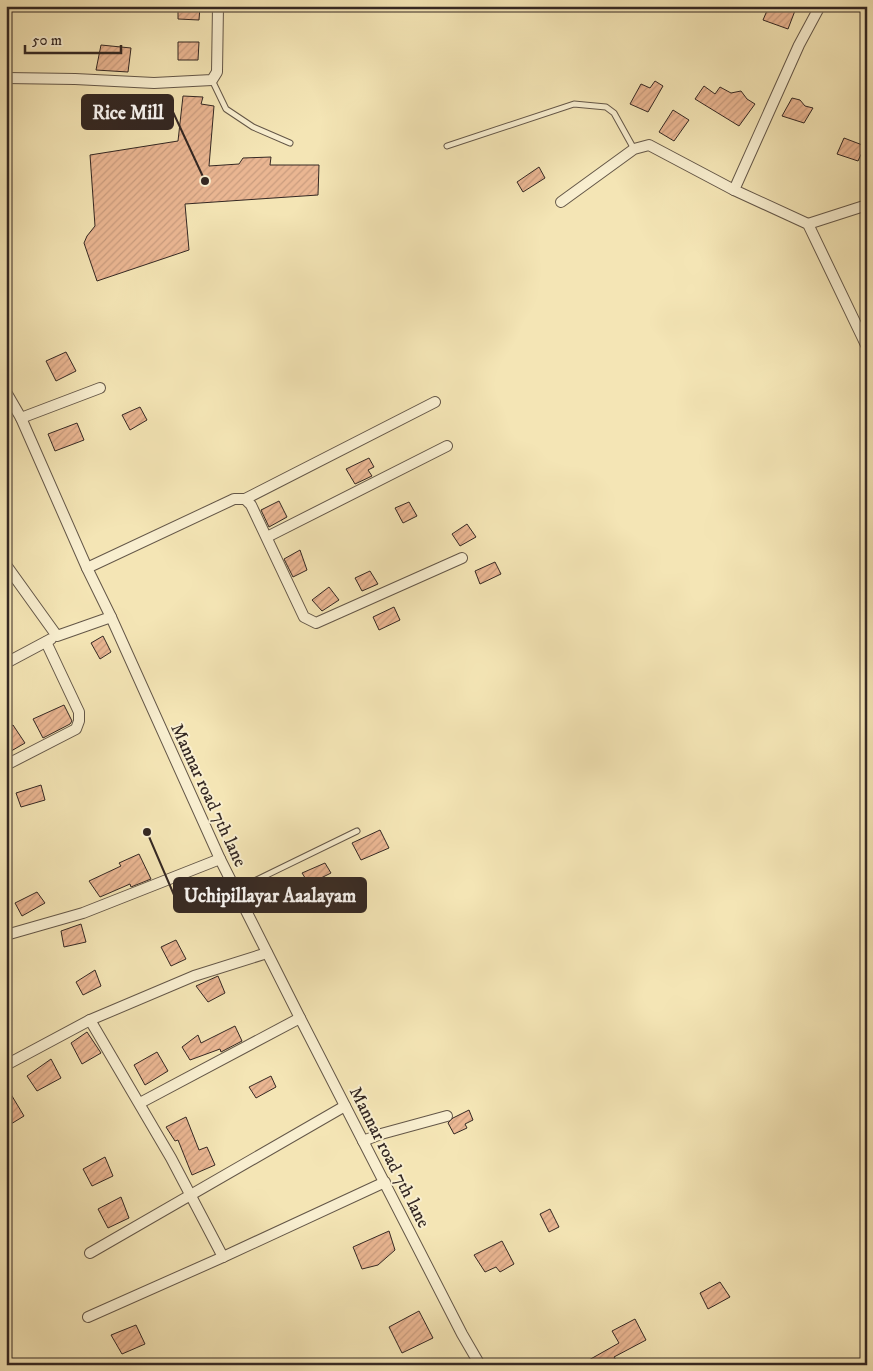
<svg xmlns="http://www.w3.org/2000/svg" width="873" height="1371" viewBox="0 0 873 1371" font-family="'IM FELL DW Pica',serif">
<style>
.building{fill:url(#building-hatch);stroke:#342823}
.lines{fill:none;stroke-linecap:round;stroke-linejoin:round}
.service-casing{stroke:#645748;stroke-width:7}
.minor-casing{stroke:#645748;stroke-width:12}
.service{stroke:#f8eecf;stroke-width:5}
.minor{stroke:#f8eecf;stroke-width:10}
.labels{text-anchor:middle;stroke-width:4;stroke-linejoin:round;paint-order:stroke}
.street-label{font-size:18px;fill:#342823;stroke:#f8eecf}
.leader{fill:none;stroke:#342823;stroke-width:2}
.callout-dot{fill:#342823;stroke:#f8eecf;stroke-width:2}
.callout{fill:#342823;stroke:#342823;stroke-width:2}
.callout-label{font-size:19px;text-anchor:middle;font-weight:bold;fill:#fff}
</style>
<defs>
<pattern id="building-hatch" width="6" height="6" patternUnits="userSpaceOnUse" patternTransform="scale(1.25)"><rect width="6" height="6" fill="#eab692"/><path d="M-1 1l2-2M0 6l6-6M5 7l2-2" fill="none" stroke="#c99c7e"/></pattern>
</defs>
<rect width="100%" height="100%" fill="#f4e5b5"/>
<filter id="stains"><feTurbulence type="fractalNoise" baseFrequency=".004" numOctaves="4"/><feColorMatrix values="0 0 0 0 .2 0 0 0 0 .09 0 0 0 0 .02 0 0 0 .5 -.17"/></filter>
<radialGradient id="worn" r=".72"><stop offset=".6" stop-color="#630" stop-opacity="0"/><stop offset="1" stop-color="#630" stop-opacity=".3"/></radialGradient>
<g class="building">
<polygon points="178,6 200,6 199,20 178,19"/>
<polygon points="769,6 791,6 796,8 788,29 763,20"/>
<polygon points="178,42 199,42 198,60 178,60"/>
<polygon points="101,45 131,48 128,72 96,70"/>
<polygon points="655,81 663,86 648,112 630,104 641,84 650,88"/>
<polygon points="704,86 715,94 720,87 731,93 741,91 747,99 755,104 739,126 695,99"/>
<polygon points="183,96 203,97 201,104 214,106 209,166 239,164 243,158 271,157 270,165 319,165 318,195 185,204 189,250 97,281 84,243 87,236 95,226 90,155 178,141"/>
<polygon points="792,98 800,100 805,106 813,108 804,123 782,116"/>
<polygon points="673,110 689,120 674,141 659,132"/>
<polygon points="844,138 865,146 858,161 837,154"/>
<polygon points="539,167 545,178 523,192 517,182"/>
<polygon points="66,352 76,371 56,381 46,361"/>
<polygon points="140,407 147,420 130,430 122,415"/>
<polygon points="77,423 84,440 55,451 48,434"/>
<polygon points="369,458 374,467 368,470 372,476 355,484 346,469"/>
<polygon points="279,501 287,517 269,527 261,510"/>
<polygon points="409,502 417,516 403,523 395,508"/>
<polygon points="467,524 476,537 460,546 452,534"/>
<polygon points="300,550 307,570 293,577 284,559"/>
<polygon points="495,562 501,574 480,584 475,571"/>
<polygon points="370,571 378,584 362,591 355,578"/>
<polygon points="329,587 339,600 322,611 312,600"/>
<polygon points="394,607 400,620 379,630 373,617"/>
<polygon points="103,636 111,652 100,659 91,643"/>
<polygon points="64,705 72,721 70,724 43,738 33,719"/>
<polygon points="13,725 25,743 6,754 6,728"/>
<polygon points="41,785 45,800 21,807 16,793"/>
<polygon points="380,830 389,848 361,860 352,843"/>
<polygon points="139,854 151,879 131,887 130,884 100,897 89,881 121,866 119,863"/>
<polygon points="325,863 331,873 309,884 302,873"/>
<polygon points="37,892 45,903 22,916 15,903"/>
<polygon points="81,924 86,942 64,947 61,931"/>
<polygon points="176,940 186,959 171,966 161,947"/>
<polygon points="95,970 101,986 83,995 76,982"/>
<polygon points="218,976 225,993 208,1002 196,986"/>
<polygon points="235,1026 242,1041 221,1052 220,1049 190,1060 182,1047 198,1035 201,1043"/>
<polygon points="87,1032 101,1053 82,1064 71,1043"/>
<polygon points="157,1052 168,1071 145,1085 134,1065"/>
<polygon points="51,1059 61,1078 37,1091 27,1076"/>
<polygon points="271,1076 276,1087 256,1098 249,1087"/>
<polygon points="6,1086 24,1116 6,1127"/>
<polygon points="469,1110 473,1120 465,1124 467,1128 454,1134 448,1123 453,1118"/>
<polygon points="186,1117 199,1150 207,1147 215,1165 192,1175 178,1140 175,1141 166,1127"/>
<polygon points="105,1157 113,1176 92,1186 83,1169"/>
<polygon points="121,1197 129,1218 108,1228 98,1209"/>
<polygon points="550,1209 559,1227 549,1232 540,1214"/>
<polygon points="389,1231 395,1250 378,1265 362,1269 353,1247"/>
<polygon points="502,1241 514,1264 500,1272 496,1267 485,1272 474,1255"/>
<polygon points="720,1282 730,1297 708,1309 700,1293"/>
<polygon points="419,1311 433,1338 402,1353 389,1327"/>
<polygon points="635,1319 646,1340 614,1357 616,1360 607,1365 580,1365 619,1343 612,1331"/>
<polygon points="136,1325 145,1344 122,1354 111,1335"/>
</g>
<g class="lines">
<g class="service-casing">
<g id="service">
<polyline points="212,80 226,109 253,127 290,143"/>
<polyline points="447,146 574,104 606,107 614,113 634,149"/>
<polyline points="236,890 357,831"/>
</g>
</g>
<g class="minor-casing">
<g id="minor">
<polyline points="820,6 799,45 734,190 808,224 867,347"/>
<polyline points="6,78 75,79 154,83 212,80 217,72 218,6"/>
<polyline points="561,202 634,149 649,145 734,190"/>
<polyline points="808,224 867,205"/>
<polyline points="6,392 21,418 87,568 111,617 220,859 300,1018 462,1334 480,1365"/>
<polyline points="21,418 100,388"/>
<polyline points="245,499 435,402"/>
<polyline points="267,537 447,446"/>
<polyline points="6,565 57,636 111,617"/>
<polyline points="87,568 234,499 245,499 251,505 304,617 316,623 462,558"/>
<polyline points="6,663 51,639"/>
<polyline points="6,765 76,729 79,721 79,712 46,642"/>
<polyline points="6,935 83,913 220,859"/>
<polyline points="90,1020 171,1158 223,1257"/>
<polyline points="6,1065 90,1020 194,976 267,953"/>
<polyline points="140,1103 300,1018"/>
<polyline points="363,1141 381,1134 447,1116"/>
<polyline points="90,1253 345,1106"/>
<polyline points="88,1317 223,1257 385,1182"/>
</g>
</g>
<use href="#service" class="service"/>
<use href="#minor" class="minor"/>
</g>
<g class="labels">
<g class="street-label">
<text transform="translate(209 795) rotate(65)" y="6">Mannar road 7th lane</text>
<text transform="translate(390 1157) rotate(63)" y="6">Mannar road 7th lane</text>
</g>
</g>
<path class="leader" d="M205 181L173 112M147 832L174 895"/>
<g class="callout-dot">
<circle cx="205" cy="181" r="5"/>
<circle cx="147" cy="832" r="5"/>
</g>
<g class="callout">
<rect x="82" y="95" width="91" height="34" rx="5"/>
<rect x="174" y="878" width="192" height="34" rx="5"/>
</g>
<g class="callout-label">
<text x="128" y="119">Rice Mill</text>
<text x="270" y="902">Uchipillayar Aaalayam</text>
</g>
<rect width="873" height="1371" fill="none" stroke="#f4e5b5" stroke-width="25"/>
<rect x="8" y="8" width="858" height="1356" fill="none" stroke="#342823" stroke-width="2.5"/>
<rect x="12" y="12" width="848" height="1346" fill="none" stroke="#342823"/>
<path d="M25 45v8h96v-8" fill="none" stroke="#342823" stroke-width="2.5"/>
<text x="32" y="45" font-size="15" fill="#342823" stroke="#f8eecf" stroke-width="4" paint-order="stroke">50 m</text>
<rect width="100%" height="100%" filter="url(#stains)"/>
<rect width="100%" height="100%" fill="url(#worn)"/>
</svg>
